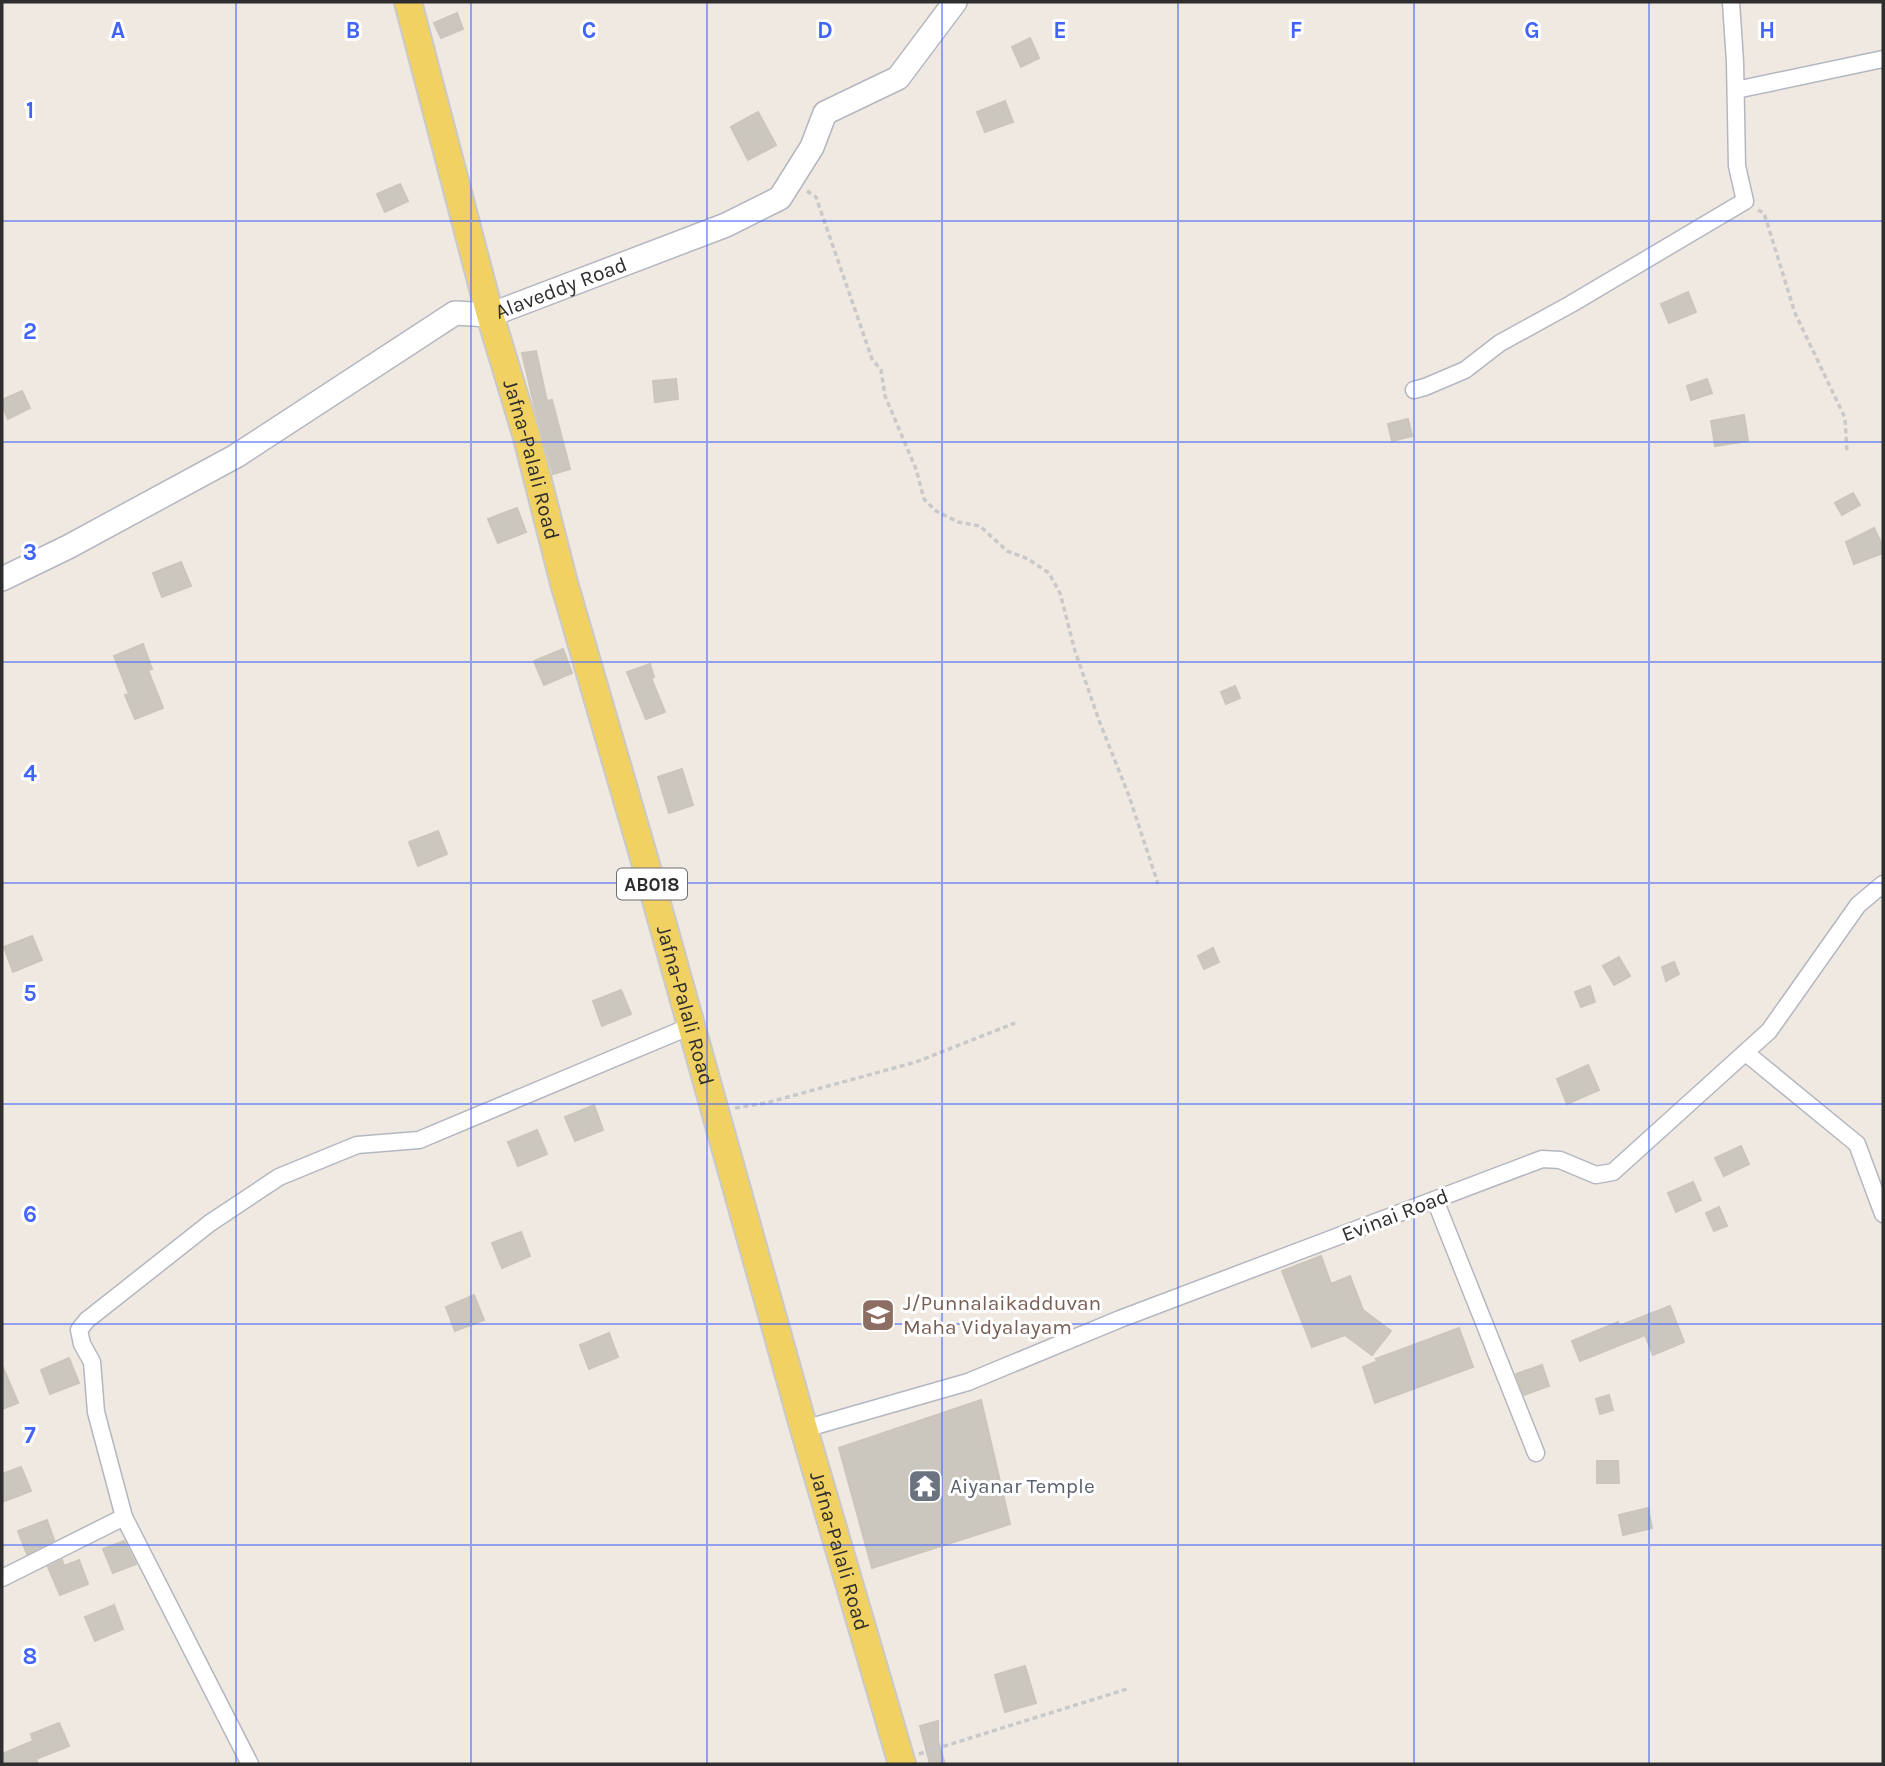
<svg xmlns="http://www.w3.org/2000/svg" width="1885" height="1766" viewBox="0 0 1885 1766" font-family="Karla,sans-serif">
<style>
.building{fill:#cbc7bf;stroke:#cbc5ba;stroke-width:2}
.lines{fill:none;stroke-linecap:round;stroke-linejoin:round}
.street-casing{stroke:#b4b7c1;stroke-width:19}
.secondary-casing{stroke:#b4b7c1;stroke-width:26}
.primary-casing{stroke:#c9c9c9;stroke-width:30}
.path{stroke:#c9c9c9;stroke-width:3.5;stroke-dasharray:5 3.5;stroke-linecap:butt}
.street{stroke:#fff;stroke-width:16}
.secondary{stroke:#fff;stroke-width:23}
.primary{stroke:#f2d163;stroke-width:26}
.grid{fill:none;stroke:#4264fb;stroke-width:2;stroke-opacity:0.55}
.labels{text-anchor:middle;stroke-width:6;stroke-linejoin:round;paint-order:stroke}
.shield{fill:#fff;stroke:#6d6d6d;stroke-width:2}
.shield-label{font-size:19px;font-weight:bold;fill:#2e2e2e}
.street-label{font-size:21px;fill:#2e2e2e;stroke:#fff}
.education-label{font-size:21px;fill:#785e54;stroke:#fff;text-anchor:start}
.worship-label{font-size:21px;fill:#5b616d;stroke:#fff;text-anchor:start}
.grid-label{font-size:23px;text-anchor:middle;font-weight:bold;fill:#4264fb;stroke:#fff;stroke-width:6;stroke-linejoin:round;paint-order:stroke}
</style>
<rect width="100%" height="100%" fill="#efe9e1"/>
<g class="building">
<polygon points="457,13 463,29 441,38 434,23"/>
<polygon points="1030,38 1039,58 1021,67 1012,47"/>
<polygon points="1005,101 1013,122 985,132 977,112"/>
<polygon points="758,112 776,145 748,160 731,127"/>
<polygon points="400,184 408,201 385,212 377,194"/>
<polygon points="1688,292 1696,312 1669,323 1661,304"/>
<polygon points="536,351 547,401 552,400 570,469 553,474 534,404 522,353"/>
<polygon points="676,379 678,399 655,402 653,381"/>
<polygon points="1707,379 1712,393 1691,400 1687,386"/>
<polygon points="22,391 30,408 8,419 2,405 2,400"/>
<polygon points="1744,415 1748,441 1715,446 1711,421"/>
<polygon points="1408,419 1412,436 1392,441 1388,424"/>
<polygon points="1853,493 1860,505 1842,515 1835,503"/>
<polygon points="517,508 526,532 498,543 488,519"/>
<polygon points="1874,528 1883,547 1883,553 1854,564 1846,542"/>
<polygon points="181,562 191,586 162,597 153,573"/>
<polygon points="143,644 152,669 148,670 163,708 135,719 125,695 129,694 114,656"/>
<polygon points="563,649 572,673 544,685 534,661"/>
<polygon points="650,664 654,677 651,678 665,712 646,719 627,672"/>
<polygon points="1235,686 1240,698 1226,704 1221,692"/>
<polygon points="682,769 693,805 669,813 658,777"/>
<polygon points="438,831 447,854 418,866 409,842"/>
<polygon points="32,936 42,960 13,972 4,947"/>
<polygon points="1213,948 1219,962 1204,969 1198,956"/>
<polygon points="1619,957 1630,976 1614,985 1603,966"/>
<polygon points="1674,962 1679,974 1666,981 1662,967"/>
<polygon points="1590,986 1595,1002 1581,1007 1575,992"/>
<polygon points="621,990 631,1014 602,1026 593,1001"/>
<polygon points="1588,1065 1599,1090 1567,1104 1557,1079"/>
<polygon points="594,1105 603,1130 575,1141 565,1117"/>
<polygon points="537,1130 547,1154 518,1166 508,1142"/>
<polygon points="1741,1146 1749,1164 1724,1176 1715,1158"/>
<polygon points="1693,1182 1701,1200 1676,1212 1668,1193"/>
<polygon points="1719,1207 1727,1226 1714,1231 1706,1213"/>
<polygon points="521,1232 530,1256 502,1268 492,1243"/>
<polygon points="1321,1256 1331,1284 1350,1276 1363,1310 1391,1331 1372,1355 1345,1335 1312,1347 1282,1271"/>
<polygon points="474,1295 484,1320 455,1331 446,1307"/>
<polygon points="1670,1306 1684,1342 1653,1355 1645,1335 1580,1361 1572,1341 1618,1322 1619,1326"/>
<polygon points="1459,1328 1473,1367 1375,1403 1363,1367 1378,1361 1376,1359"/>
<polygon points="609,1333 618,1357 589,1369 580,1345"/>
<polygon points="69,1358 79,1383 50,1394 41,1370"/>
<polygon points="2,1365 18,1403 2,1409"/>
<polygon points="1542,1365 1549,1386 1524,1395 1516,1374"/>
<polygon points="1609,1395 1613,1410 1600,1414 1596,1399"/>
<polygon points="981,1400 1010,1524 872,1568 839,1448"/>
<polygon points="1597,1461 1618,1461 1619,1483 1597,1483"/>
<polygon points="21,1467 31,1491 2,1502 2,1474"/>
<polygon points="1648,1508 1652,1528 1623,1535 1619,1515"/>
<polygon points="47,1520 54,1540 27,1554 18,1531"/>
<polygon points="124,1541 136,1564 113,1573 103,1549"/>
<polygon points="62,1560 64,1566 79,1560 88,1584 60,1595 48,1567"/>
<polygon points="114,1605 123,1629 95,1641 85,1617"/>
<polygon points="1025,1666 1036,1703 1005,1712 995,1675"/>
<polygon points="938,1721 938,1741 945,1764 930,1764 920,1726"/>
<polygon points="59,1723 69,1746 36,1759 38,1764 5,1764 2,1754 33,1741 31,1734"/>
</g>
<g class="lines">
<g class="street-casing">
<g id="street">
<polyline points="1736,90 1883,59"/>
<polyline points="1414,390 1425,387 1465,370 1500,343 1571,304 1745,201 1737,166 1735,62 1731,2"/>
<polyline points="1746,1053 1857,1144 1883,1214"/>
<polyline points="1435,1200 1536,1453"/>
<polyline points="804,1429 968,1382 1120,1319 1542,1159 1560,1160 1596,1175 1613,1172 1769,1031 1858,905 1883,884"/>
<polyline points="2,1578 124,1517"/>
<polyline points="250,1764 124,1517 96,1412 92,1362 82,1344 79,1330 87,1320 210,1223 279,1177 357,1145 419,1140 691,1026"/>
</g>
</g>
<g class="secondary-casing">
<g id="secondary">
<path id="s1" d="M2 579 68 547 236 456 455 313 490 315 726 225 780 198 812 147 825 113 898 78 955 2"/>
</g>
</g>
<g class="primary-casing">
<g id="primary">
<path id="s2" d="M408 2 490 315 526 434 564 583 649 875 804 1429 902 1764"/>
</g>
</g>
<g class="path">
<polyline points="807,191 816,197 872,359 881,370 885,396 916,469 924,499 936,511 958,522 980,526 1007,551 1028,559 1049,573 1060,593 1075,651 1100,723 1129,796 1158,884"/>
<polyline points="1758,210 1764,213 1795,313 1845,418 1847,452"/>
<polyline points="735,1108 766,1103 916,1062 1015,1023"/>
<polyline points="919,1754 1127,1689"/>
</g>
<use href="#street" class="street"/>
<use href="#secondary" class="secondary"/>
<use href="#primary" class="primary"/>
</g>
<path class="grid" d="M236 2V1764M471 2V1764M707 2V1764M942 2V1764M1178 2V1764M1414 2V1764M1649 2V1764M2 221H1883M2 442H1883M2 662H1883M2 883H1883M2 1104H1883M2 1324H1883M2 1545H1883"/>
<defs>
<g id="school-square" transform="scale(1.75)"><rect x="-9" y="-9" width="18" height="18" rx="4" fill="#8d6e63" stroke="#fff"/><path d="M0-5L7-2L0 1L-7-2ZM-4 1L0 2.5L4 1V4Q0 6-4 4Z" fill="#fff"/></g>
<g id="temple-square" transform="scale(1.75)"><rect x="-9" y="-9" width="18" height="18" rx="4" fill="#6b7280" stroke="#fff"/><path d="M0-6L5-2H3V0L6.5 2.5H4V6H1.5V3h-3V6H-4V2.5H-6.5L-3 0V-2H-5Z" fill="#fff"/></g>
</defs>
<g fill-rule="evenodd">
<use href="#school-square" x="878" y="1315"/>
<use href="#temple-square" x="925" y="1486"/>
</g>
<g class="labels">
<rect class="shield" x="617" y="868.5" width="70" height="31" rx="5"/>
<g class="shield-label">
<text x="652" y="891">AB018</text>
</g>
<g class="street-label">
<text dy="7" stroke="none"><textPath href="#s1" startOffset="637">Alaveddy Road</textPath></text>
<text dy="7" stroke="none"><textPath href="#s2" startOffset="474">Jafna-Palali Road</textPath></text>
<text dy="7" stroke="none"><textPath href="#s2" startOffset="1041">Jafna-Palali Road</textPath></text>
<text transform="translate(1395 1215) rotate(-21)" y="7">Evinai Road</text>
<text dy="7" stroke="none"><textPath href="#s2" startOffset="1608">Jafna-Palali Road</textPath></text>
</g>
<g class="education-label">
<text x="903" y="1310">J/Punnalaikadduvan<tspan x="903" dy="24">Maha Vidyalayam</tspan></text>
</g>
<g class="worship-label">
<text x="950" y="1493">Aiyanar Temple</text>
</g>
</g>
<g class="grid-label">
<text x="118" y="38">A</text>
<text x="353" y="38">B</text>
<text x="589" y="38">C</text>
<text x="825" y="38">D</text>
<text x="1060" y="38">E</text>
<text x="1296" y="38">F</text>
<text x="1532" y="38">G</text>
<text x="1767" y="38">H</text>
<text x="30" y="118">1</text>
<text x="30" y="339">2</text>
<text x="30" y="560">3</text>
<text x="30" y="781">4</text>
<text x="30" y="1001">5</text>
<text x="30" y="1222">6</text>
<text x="30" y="1443">7</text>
<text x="30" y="1664">8</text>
</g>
<rect width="1885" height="1766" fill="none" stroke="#2e2e2e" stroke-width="7"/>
</svg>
